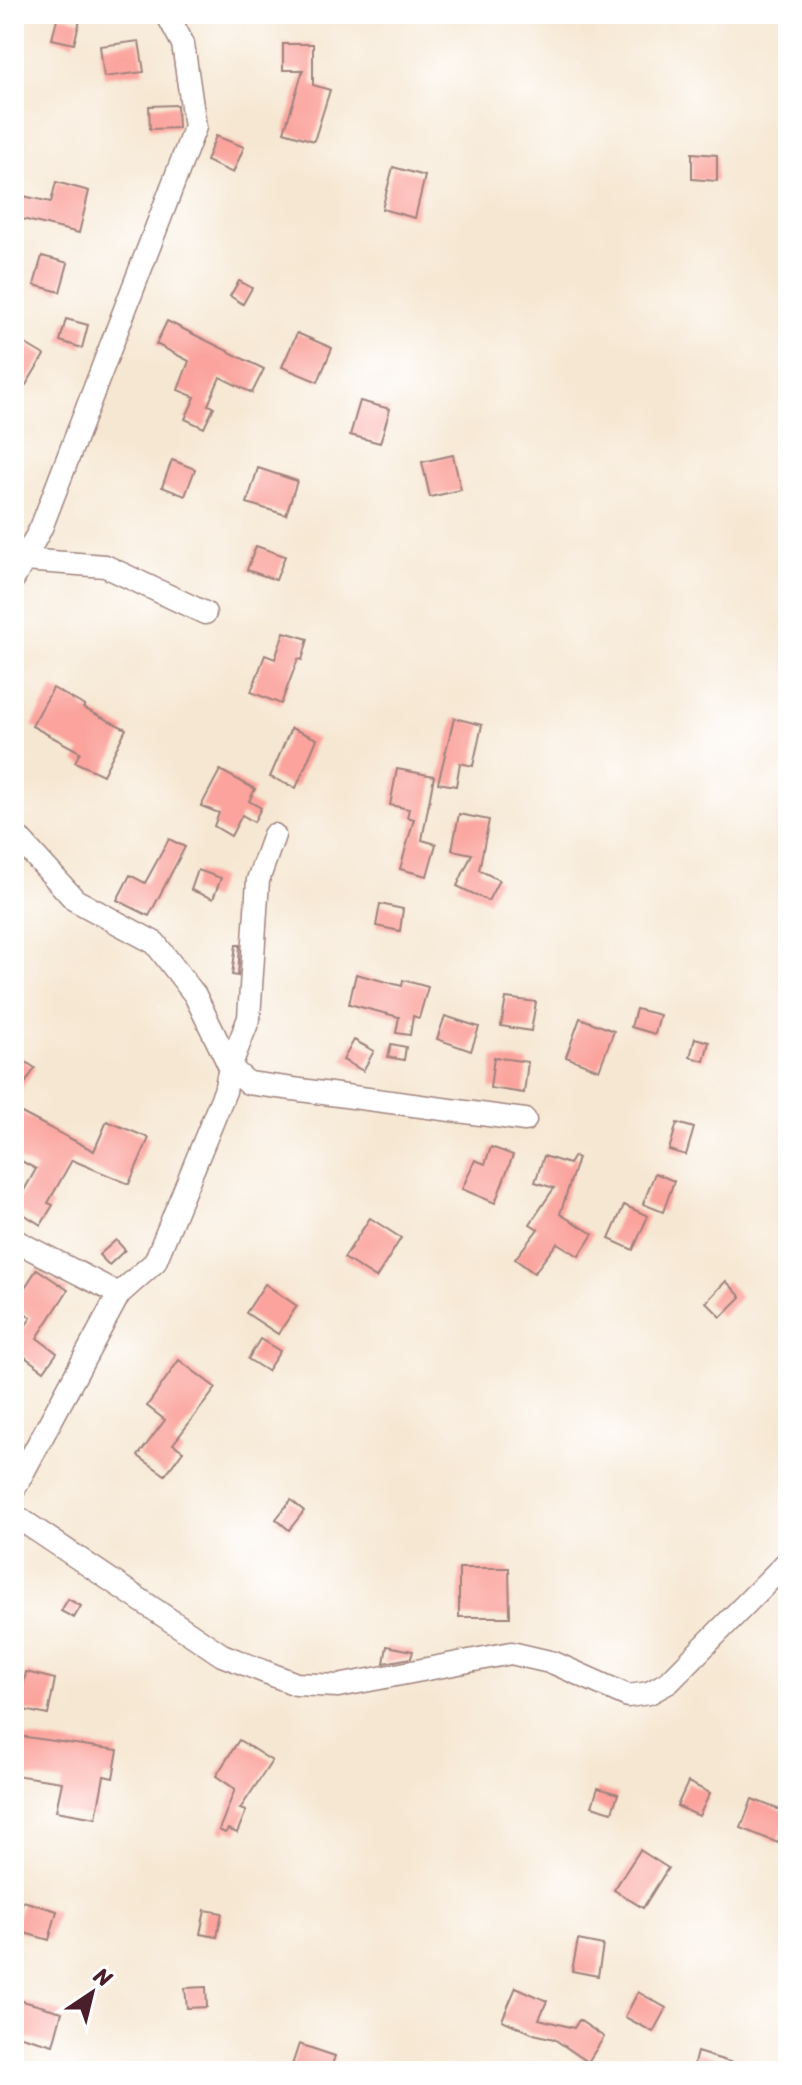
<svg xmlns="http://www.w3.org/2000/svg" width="802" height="2085" viewBox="0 0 802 2085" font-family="Sriracha,sans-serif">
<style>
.building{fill:#fba39c}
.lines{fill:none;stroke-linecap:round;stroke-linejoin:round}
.minor-casing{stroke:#a0837e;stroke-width:25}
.minor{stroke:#fff;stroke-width:22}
</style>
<rect width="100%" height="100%" fill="#fff"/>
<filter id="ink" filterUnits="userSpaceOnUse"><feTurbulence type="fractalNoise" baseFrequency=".0125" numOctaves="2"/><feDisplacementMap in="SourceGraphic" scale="16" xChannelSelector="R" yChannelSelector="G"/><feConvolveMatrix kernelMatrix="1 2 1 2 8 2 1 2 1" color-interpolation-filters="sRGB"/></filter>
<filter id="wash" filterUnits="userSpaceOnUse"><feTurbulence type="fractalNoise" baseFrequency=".006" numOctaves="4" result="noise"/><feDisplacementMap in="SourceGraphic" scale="32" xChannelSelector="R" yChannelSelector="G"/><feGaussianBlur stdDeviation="1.8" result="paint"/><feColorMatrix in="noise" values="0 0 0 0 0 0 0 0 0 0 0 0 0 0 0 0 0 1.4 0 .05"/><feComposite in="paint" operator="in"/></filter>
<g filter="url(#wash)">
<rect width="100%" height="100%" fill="#f6e7d2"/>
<g id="blocks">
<g class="building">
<polygon points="58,15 80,20 74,44 52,39"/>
<polygon points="139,41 144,72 104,77 100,46"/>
<polygon points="283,44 313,44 313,85 330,90 314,141 284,132 303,70 283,70"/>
<polygon points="177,105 178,128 150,129 149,106"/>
<polygon points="216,136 244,147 233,173 206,161"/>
<polygon points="692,153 717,155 717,181 692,179"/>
<polygon points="393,167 425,176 415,218 382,209"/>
<polygon points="56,182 89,191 79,233 14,217 14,194 51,202"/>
<polygon points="42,256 68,263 60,292 34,285"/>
<polygon points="239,281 252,288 243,304 230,296"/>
<polygon points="66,319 88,325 82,348 60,341"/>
<polygon points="167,321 264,369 252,393 220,377 208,405 214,407 204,428 185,419 195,397 178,390 189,361 156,344"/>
<polygon points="297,333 332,348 318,382 282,367"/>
<polygon points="19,340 44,355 26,385 14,378 14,358"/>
<polygon points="360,401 390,409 380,443 350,435"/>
<polygon points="453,455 461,490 430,497 422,462"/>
<polygon points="172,460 195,469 185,496 162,487"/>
<polygon points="258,468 297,481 286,515 247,503"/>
<polygon points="256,546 285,556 276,580 247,570"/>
<polygon points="284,632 308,639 302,660 298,659 281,704 251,692 265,655 275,659"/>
<polygon points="53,688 85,706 83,708 126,729 103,775 75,762 80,752 32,726"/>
<polygon points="454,718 482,725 473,766 460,763 456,786 438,783"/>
<polygon points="291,728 317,739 296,788 270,777"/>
<polygon points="397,769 434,776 422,840 436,844 427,876 400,869 414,819 407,817 409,809 390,805"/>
<polygon points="220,770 255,789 249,801 261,808 254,822 242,815 231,836 214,826 219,813 201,806"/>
<polygon points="459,814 489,820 479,870 499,880 488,901 457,886 472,854 452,850"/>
<polygon points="169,839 185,847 149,916 117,900 130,875 145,883"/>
<polygon points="198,870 221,878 213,899 191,890"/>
<polygon points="380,904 403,909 400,931 376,926"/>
<polygon points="236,945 240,945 238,976 232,975"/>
<polygon points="356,974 402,986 403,980 428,987 419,1018 413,1016 410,1035 396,1033 399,1017 349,1004"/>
<polygon points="506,998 536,1002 531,1031 501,1026"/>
<polygon points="636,1009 660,1015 655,1034 631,1027"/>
<polygon points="445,1016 479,1027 471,1051 437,1039"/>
<polygon points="580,1018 614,1031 599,1070 566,1057"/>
<polygon points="695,1038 709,1042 704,1061 690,1057"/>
<polygon points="354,1040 374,1051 363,1071 343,1060"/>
<polygon points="391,1044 406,1047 404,1060 388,1057"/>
<polygon points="14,1054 35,1068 14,1100"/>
<polygon points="494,1057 528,1062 524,1093 490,1088"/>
<polygon points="14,1109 94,1151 107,1121 149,1138 129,1184 72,1160 48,1203 53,1205 41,1225 14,1208 36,1169 14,1157"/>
<polygon points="677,1123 694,1128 686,1155 669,1150"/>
<polygon points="491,1147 513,1155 495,1203 462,1189 475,1160 485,1164"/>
<polygon points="544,1156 569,1164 574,1156 578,1158 560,1214 593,1234 579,1256 557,1243 534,1273 515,1259 538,1229 530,1224 554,1188 535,1182"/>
<polygon points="655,1173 674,1181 663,1212 643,1204"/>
<polygon points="624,1205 648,1216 633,1250 609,1239"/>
<polygon points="370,1218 401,1238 376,1278 344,1258"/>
<polygon points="116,1240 125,1250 109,1265 99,1255"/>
<polygon points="37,1269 68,1290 37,1338 57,1353 44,1371 14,1349 14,1341 31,1318 14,1304"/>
<polygon points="726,1281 741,1297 721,1317 706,1302"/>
<polygon points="265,1284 297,1306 278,1334 246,1313"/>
<polygon points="260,1339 280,1351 267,1371 248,1359"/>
<polygon points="179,1360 216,1388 173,1444 183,1451 165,1475 138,1456 165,1420 147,1406"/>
<polygon points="291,1500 304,1511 289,1530 276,1519"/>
<polygon points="459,1568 509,1568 510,1617 459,1617"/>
<polygon points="68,1599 81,1606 74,1618 61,1611"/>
<polygon points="387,1646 413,1651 411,1658 384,1663"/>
<polygon points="26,1672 55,1679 48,1715 19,1709"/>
<polygon points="19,1736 118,1750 113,1778 104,1776 96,1818 56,1811 62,1782 14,1775"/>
<polygon points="239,1740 272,1761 240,1809 246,1811 237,1833 228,1829 225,1833 219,1830 235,1789 216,1776"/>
<polygon points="688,1782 710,1793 699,1816 677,1806"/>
<polygon points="598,1788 618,1794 612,1812 592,1806"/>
<polygon points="752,1799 788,1813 778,1843 741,1828"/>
<polygon points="640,1850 668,1868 643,1908 614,1890"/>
<polygon points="23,1901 57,1911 49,1940 14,1930"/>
<polygon points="205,1910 222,1913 217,1937 200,1934"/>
<polygon points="578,1940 603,1945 598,1976 572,1971"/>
<polygon points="206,1987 207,2007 187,2008 185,1988"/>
<polygon points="516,1987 547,2001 539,2019 574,2028 579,2020 604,2037 588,2062 554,2039 534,2034 502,2020"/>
<polygon points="638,1992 666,2008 653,2032 625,2017"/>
<polygon points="19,2000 62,2012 53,2045 14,2034 14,2018"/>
<polygon points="299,2044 335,2056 330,2071 290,2071"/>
<polygon points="697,2052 749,2068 748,2071 692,2071"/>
</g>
</g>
</g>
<g filter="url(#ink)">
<use href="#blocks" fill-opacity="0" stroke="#a0837e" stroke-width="2"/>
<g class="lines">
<g class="minor-casing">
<g id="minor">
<polyline points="24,560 105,566 205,613"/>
<polyline points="14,578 41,528 195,127 183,44 167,14"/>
<polyline points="14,833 75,900 155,943 195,995 230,1067 248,1083 525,1120"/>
<polyline points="14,1240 119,1294 14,1489"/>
<polyline points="119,1294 155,1262 225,1091 230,1067 249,1018 258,880 274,835"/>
<polyline points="14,1515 222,1655 296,1684 338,1686 511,1653 554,1663 628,1696 649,1693 669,1682 788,1561"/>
</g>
</g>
<use href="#minor" class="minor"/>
</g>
</g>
<rect width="802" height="2085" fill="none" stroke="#fff" stroke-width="48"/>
<g transform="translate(92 1993) rotate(35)" stroke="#ffffff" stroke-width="6" paint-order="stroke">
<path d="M0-6L14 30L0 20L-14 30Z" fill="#4a1f2b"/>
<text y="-12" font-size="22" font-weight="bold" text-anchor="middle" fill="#4a1f2b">N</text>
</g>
</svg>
